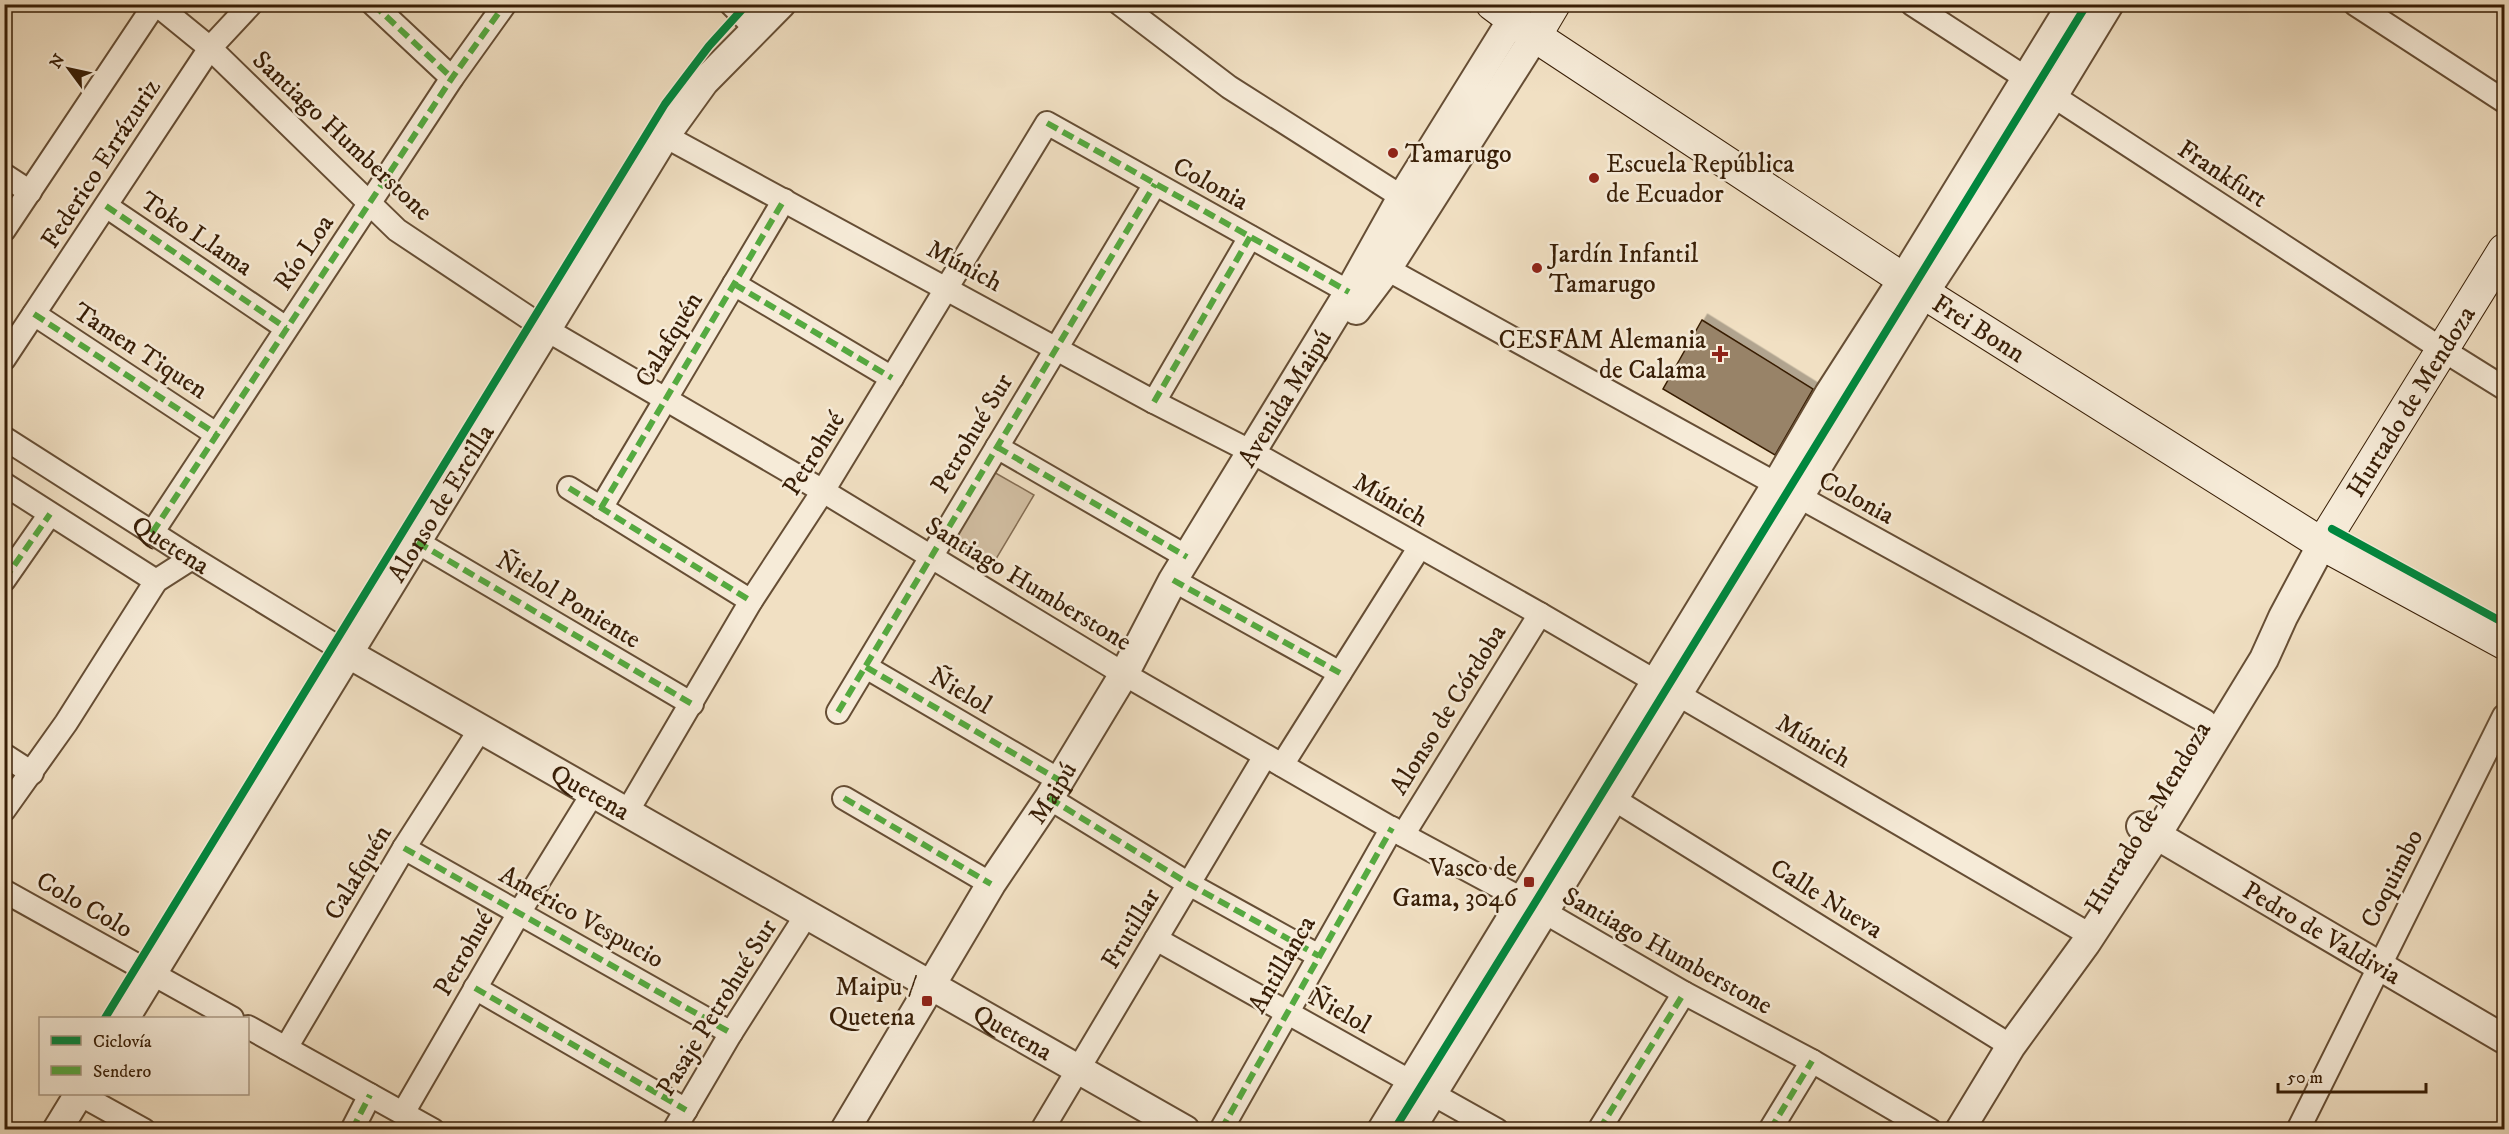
<svg xmlns="http://www.w3.org/2000/svg" width="2509" height="1134" viewBox="0 0 2509 1134" font-family="'IM FELL DW Pica',serif">
<style>
.green{fill:#d2bfa3;stroke:#856e54;stroke-width:1.5}
.building{fill:#988368;stroke:#381e06;stroke-width:1.5;filter:url(#shadow)}
.lines{fill:none;stroke-linecap:round;stroke-linejoin:round}
.minor-casing{stroke:#664e35;stroke-width:26}
.tertiary-casing{stroke:#664e35;stroke-width:32}
.secondary-casing{stroke:#381e06;stroke-width:34}
.minor{stroke:#f6ebd8;stroke-width:22}
.tertiary{stroke:#f6ebd8;stroke-width:28}
.secondary{stroke:#f6ebd8;stroke-width:32}
.quiet{stroke:#55aa40;stroke-width:6;stroke-dasharray:12 6;stroke-linecap:butt}
.cycleway-casing{stroke:#f6ebd8;stroke-width:11}
.cycleway{stroke:#00873e;stroke-width:8}
.poi-dot{fill:#8f2418;stroke:#f6ebd8;stroke-width:2}
.labels{text-anchor:middle;stroke-width:5;stroke-linejoin:round;paint-order:stroke}
.street-label{font-size:26px;fill:#381e06;stroke:#f6ebd8}
.poi-label{font-size:26px;fill:#381e06;stroke:#f6ebd8;text-anchor:start}
</style>
<defs>
<filter id="shadow"><feDropShadow dx="5.5" dy="-5.5" stdDeviation="0" flood-color="#0004"/></filter>
</defs>
<rect width="100%" height="100%" fill="#f1e0c3"/>
<filter id="stains"><feTurbulence type="fractalNoise" baseFrequency=".00333" numOctaves="4"/><feColorMatrix values="0 0 0 0 .2 0 0 0 0 .09 0 0 0 0 .02 0 0 0 .5 -.17"/></filter>
<radialGradient id="worn" r=".72"><stop offset=".6" stop-color="#630" stop-opacity="0"/><stop offset="1" stop-color="#630" stop-opacity=".3"/></radialGradient>
<polygon class="green" points="992,471 1034,495 993,564 952,540"/>
<polygon class="building" points="1702,320 1813,389 1775,455 1663,389"/>
<g class="lines">
<g class="minor-casing">
<g id="minor">
<polyline points="156,4 210,48 397,230 547,330 823,491 1124,674 1403,835 1522,899 1684,993 1812,1061 1930,1130"/>
<polyline points="373,4 452,78"/>
<polyline points="731,4 756,29"/>
<polyline points="1120,4 1229,87 1402,197"/>
<polyline points="1912,4 2443,350 2504,388"/>
<polyline points="2355,4 2504,101"/>
<polyline points="665,136 1154,402 1250,451 1540,614 2080,929"/>
<polyline points="4,175 30,192"/>
<polyline points="106,206 286,328"/>
<polyline points="4,230 155,4"/>
<polyline points="1387,269 2205,721"/>
<polyline points="734,284 892,378"/>
<polyline points="34,314 216,434"/>
<polyline points="4,359 210,48 251,4"/>
<polyline points="1154,402 1250,237"/>
<path id="s1" d="M4 438 192 558 349 654"/>
<polyline points="997,447 1187,557"/>
<polyline points="4,484 156,581"/>
<polyline points="569,488 751,601"/>
<polyline points="601,508 784,200"/>
<polyline points="152,533 452,78 505,4"/>
<polyline points="417,542 692,704"/>
<polyline points="4,580 50,514"/>
<polyline points="1173,580 1340,673"/>
<polyline points="866,667 1059,780"/>
<polyline points="838,712 1155,184"/>
<polyline points="4,755 32,773"/>
<polyline points="1282,765 1419,548"/>
<polyline points="844,798 991,884"/>
<polyline points="1049,798 1189,884 1319,956"/>
<polyline points="1612,798 2011,1046"/>
<polyline points="4,810 66,723 156,581 192,558"/>
<polyline points="627,812 751,601 823,491 1047,123 1349,292"/>
<polyline points="1403,835 1540,614"/>
<polyline points="404,848 731,1033"/>
<polyline points="4,891 232,1018"/>
<polyline points="1156,939 1497,1130"/>
<polyline points="475,988 686,1110"/>
<polyline points="248,1027 433,1130"/>
<polyline points="286,1048 404,848 481,728"/>
<polyline points="79,1094 144,1130"/>
<polyline points="403,1113 519,913 593,793"/>
<polyline points="352,1130 370,1095"/>
<polyline points="674,1130 731,1033 807,914"/>
<polyline points="1042,1130 1265,756"/>
<polyline points="1221,1130 1392,828"/>
<polyline points="1599,1130 1684,993"/>
<polyline points="1770,1130 1812,1061"/>
<polyline points="2298,1130 2504,716"/>
</g>
</g>
<g class="tertiary-casing">
<g id="tertiary">
<polyline points="1356,310 1387,269 1535,36"/>
<path id="s2" d="M349 654 1185 1130"/>
<path id="s3" d="M2141 826 2504 1039"/>
<path id="s4" d="M125 1018 665 136 704 82 781 4"/>
<polyline points="57,1130 79,1094"/>
<path id="s5" d="M845 1130 991 884 1049 798 1124 674 1173 580 1349 292 1402 197 1512 20"/>
<polyline points="1382,1130 1776,485 1829,394 1903,279 2072,4"/>
<polyline points="1410,1130 1924,293 2053,96 2109,4"/>
<polyline points="1960,1130 2011,1046 2086,943 2156,836 2264,659 2283,617 2322,544"/>
</g>
</g>
<g class="secondary-casing">
<g id="secondary">
<path id="s6" d="M1492 4 1535 36 1924 293 2322 544 2504 643"/>
<polyline points="1535,36 1554,4"/>
<path id="s7" d="M2322 544 2504 250"/>
</g>
</g>
<use href="#minor" class="minor"/>
<use href="#tertiary" class="tertiary"/>
<use href="#secondary" class="secondary"/>
<g class="quiet">
<polyline points="373,4 452,78"/>
<polyline points="1047,123 1349,292"/>
<polyline points="106,206 286,328"/>
<polyline points="734,284 892,378"/>
<polyline points="34,314 216,434"/>
<polyline points="1154,402 1250,237"/>
<polyline points="997,447 1187,557"/>
<polyline points="569,488 751,601"/>
<polyline points="601,508 784,200"/>
<polyline points="152,533 452,78 505,4"/>
<polyline points="417,542 692,704"/>
<polyline points="4,580 50,514"/>
<polyline points="1173,580 1340,673"/>
<polyline points="866,667 1059,780"/>
<polyline points="838,712 1155,184"/>
<polyline points="844,798 991,884"/>
<polyline points="1049,798 1189,884 1319,956"/>
<polyline points="404,848 731,1033"/>
<polyline points="475,988 686,1110"/>
<polyline points="352,1130 370,1095"/>
<polyline points="1221,1130 1392,828"/>
<polyline points="1599,1130 1684,993"/>
<polyline points="1770,1130 1812,1061"/>
</g>
<g class="cycleway-casing">
<g id="cycleway">
<polyline points="2332,529 2504,623"/>
<polyline points="105,1018 665,104 709,46 747,4"/>
<polyline points="1394,1130 1533,906 2087,4"/>
</g>
</g>
<use href="#cycleway" class="cycleway"/>
</g>
<g class="poi-dot">
<circle cx="1393" cy="153" r="6"/>
<circle cx="1594" cy="178" r="6"/>
<circle cx="1537" cy="268" r="6"/>
<path d="M1717 345h6v6h6v6h-6v6h-6v-6h-6v-6h6z"/>
<rect x="1523" y="876" width="12" height="12" rx="3"/>
<rect x="921" y="995" width="12" height="12" rx="3"/>
</g>
<g class="labels">
<g class="street-label">
<text transform="translate(343 135) rotate(43)" y="9">Santiago Humberstone</text>
<text transform="translate(100 163) rotate(-57)" y="9">Federico Errázuriz</text>
<text transform="translate(2223 173) rotate(33)" y="9">Frankfurt</text>
<text transform="translate(1211 183) rotate(29)" y="9">Colonia</text>
<text transform="translate(197 233) rotate(34)" y="9">Toko Llama</text>
<text transform="translate(303 252) rotate(-56)" y="9">Río Loa</text>
<text transform="translate(965 265) rotate(28)" y="9">Múnich</text>
<text dy="9" stroke="none"><textPath href="#s6" startOffset="585">Frei Bonn</textPath></text>
<text transform="translate(668 339) rotate(-59)" y="9">Calafquén</text>
<text transform="translate(141 350) rotate(33)" y="9">Tamen Tiquen</text>
<text dy="9" stroke="none"><textPath href="#s5" startOffset="854">Avenida Maipú</textPath></text>
<text dy="9" stroke="none"><textPath href="#s7" startOffset="168">Hurtado de Mendoza</textPath></text>
<text transform="translate(971 433) rotate(-59)" y="9">Petrohué Sur</text>
<text transform="translate(813 453) rotate(-58)" y="9">Petrohué</text>
<text transform="translate(1857 497) rotate(29)" y="9">Colonia</text>
<text transform="translate(1391 499) rotate(30)" y="9">Múnich</text>
<text dy="9" stroke="none"><textPath href="#s4" startOffset="604">Alonso de Ercilla</textPath></text>
<text dy="9" stroke="none"><textPath href="#s1" startOffset="198">Quetena</textPath></text>
<text transform="translate(1029 583) rotate(31)" y="9">Santiago Humberstone</text>
<text transform="translate(569 599) rotate(31)" y="9">Ñielol Poniente</text>
<text transform="translate(961 690) rotate(30)" y="9">Ñielol</text>
<text transform="translate(1447 709) rotate(-58)" y="9">Alonso de Córdoba</text>
<text transform="translate(1814 740) rotate(30)" y="9">Múnich</text>
<text dy="9" stroke="none"><textPath href="#s2" startOffset="278">Quetena</textPath></text>
<text dy="9" stroke="none"><textPath href="#s5" startOffset="396">Maipú</textPath></text>
<text transform="translate(2147 817) rotate(-59)" y="9">Hurtado de Mendoza</text>
<text transform="translate(357 872) rotate(-59)" y="9">Calafquén</text>
<text transform="translate(2391 878) rotate(-63)" y="9">Coquimbo</text>
<text transform="translate(1827 898) rotate(32)" y="9">Calle Nueva</text>
<text transform="translate(85 904) rotate(30)" y="9">Colo Colo</text>
<text transform="translate(582 916) rotate(29)" y="9">Américo Vespucio</text>
<text transform="translate(1130 928) rotate(-59)" y="9">Frutillar</text>
<text dy="9" stroke="none"><textPath href="#s3" startOffset="210">Pedro de Valdivia</textPath></text>
<text transform="translate(1668 950) rotate(29)" y="9">Santiago Humberstone</text>
<text transform="translate(463 953) rotate(-60)" y="9">Petrohué</text>
<text transform="translate(1281 964) rotate(-60)" y="9">Antillanca</text>
<text transform="translate(716 1007) rotate(-58)" y="9">Pasaje Petrohué Sur</text>
<text transform="translate(1340 1010) rotate(29)" y="9">Ñielol</text>
<text dy="9" stroke="none"><textPath href="#s2" startOffset="764">Quetena</textPath></text>
</g>
<g class="poi-label">
<text x="1405" y="162">Tamarugo</text>
<text x="1606" y="172">Escuela República<tspan x="1606" dy="30">de Ecuador</tspan></text>
<text x="1549" y="262">Jardín Infantil<tspan x="1549" dy="30">Tamarugo</tspan></text>
<text x="1706" y="348" text-anchor="end">CESFAM Alemania<tspan x="1706" dy="30">de Calama</tspan></text>
<text x="1517" y="876" text-anchor="end">Vasco de<tspan x="1517" dy="30">Gama, 3046</tspan></text>
<text x="915" y="995" text-anchor="end">Maipu /<tspan x="915" dy="30">Quetena</tspan></text>
</g>
</g>
<rect width="2509" height="1134" fill="none" stroke="#f1e0c3" stroke-width="24"/>
<rect x="6" y="6" width="2497" height="1122" fill="none" stroke="#381e06" stroke-width="3"/>
<rect x="12" y="12" width="2485" height="1110" fill="none" stroke="#381e06" stroke-width="1.5"/>
<rect x="39" y="1017" width="210" height="78" fill="#f6ebd8" stroke="#aa9984" stroke-width="1.5"/>
<rect x="51" y="1036" width="30" height="9" fill="#00873e" stroke="#aa9984" stroke-width="1.5"/>
<text x="93" y="1047" font-size="18" fill="#381e06">Ciclovía</text>
<rect x="51" y="1066" width="30" height="9" fill="#55aa40" stroke="#aa9984" stroke-width="1.5"/>
<text x="93" y="1077" font-size="18" fill="#381e06">Sendero</text>
<g transform="translate(69 69) rotate(303)" stroke="#f6ebd8" stroke-width="4.5" paint-order="stroke">
<path d="M0-4.5L10 22L0 15L-10 22Z" fill="#381e06"/>
<text y="-9" font-size="16" font-weight="bold" text-anchor="middle" fill="#381e06">N</text>
</g>
<path d="M2278 1083v9h148v-9" fill="none" stroke="#381e06" stroke-width="3"/>
<text x="2287" y="1083" font-size="18" fill="#381e06" stroke="#f6ebd8" stroke-width="4.5" paint-order="stroke">50 m</text>
<rect width="100%" height="100%" filter="url(#stains)"/>
<rect width="100%" height="100%" fill="url(#worn)"/>
</svg>
